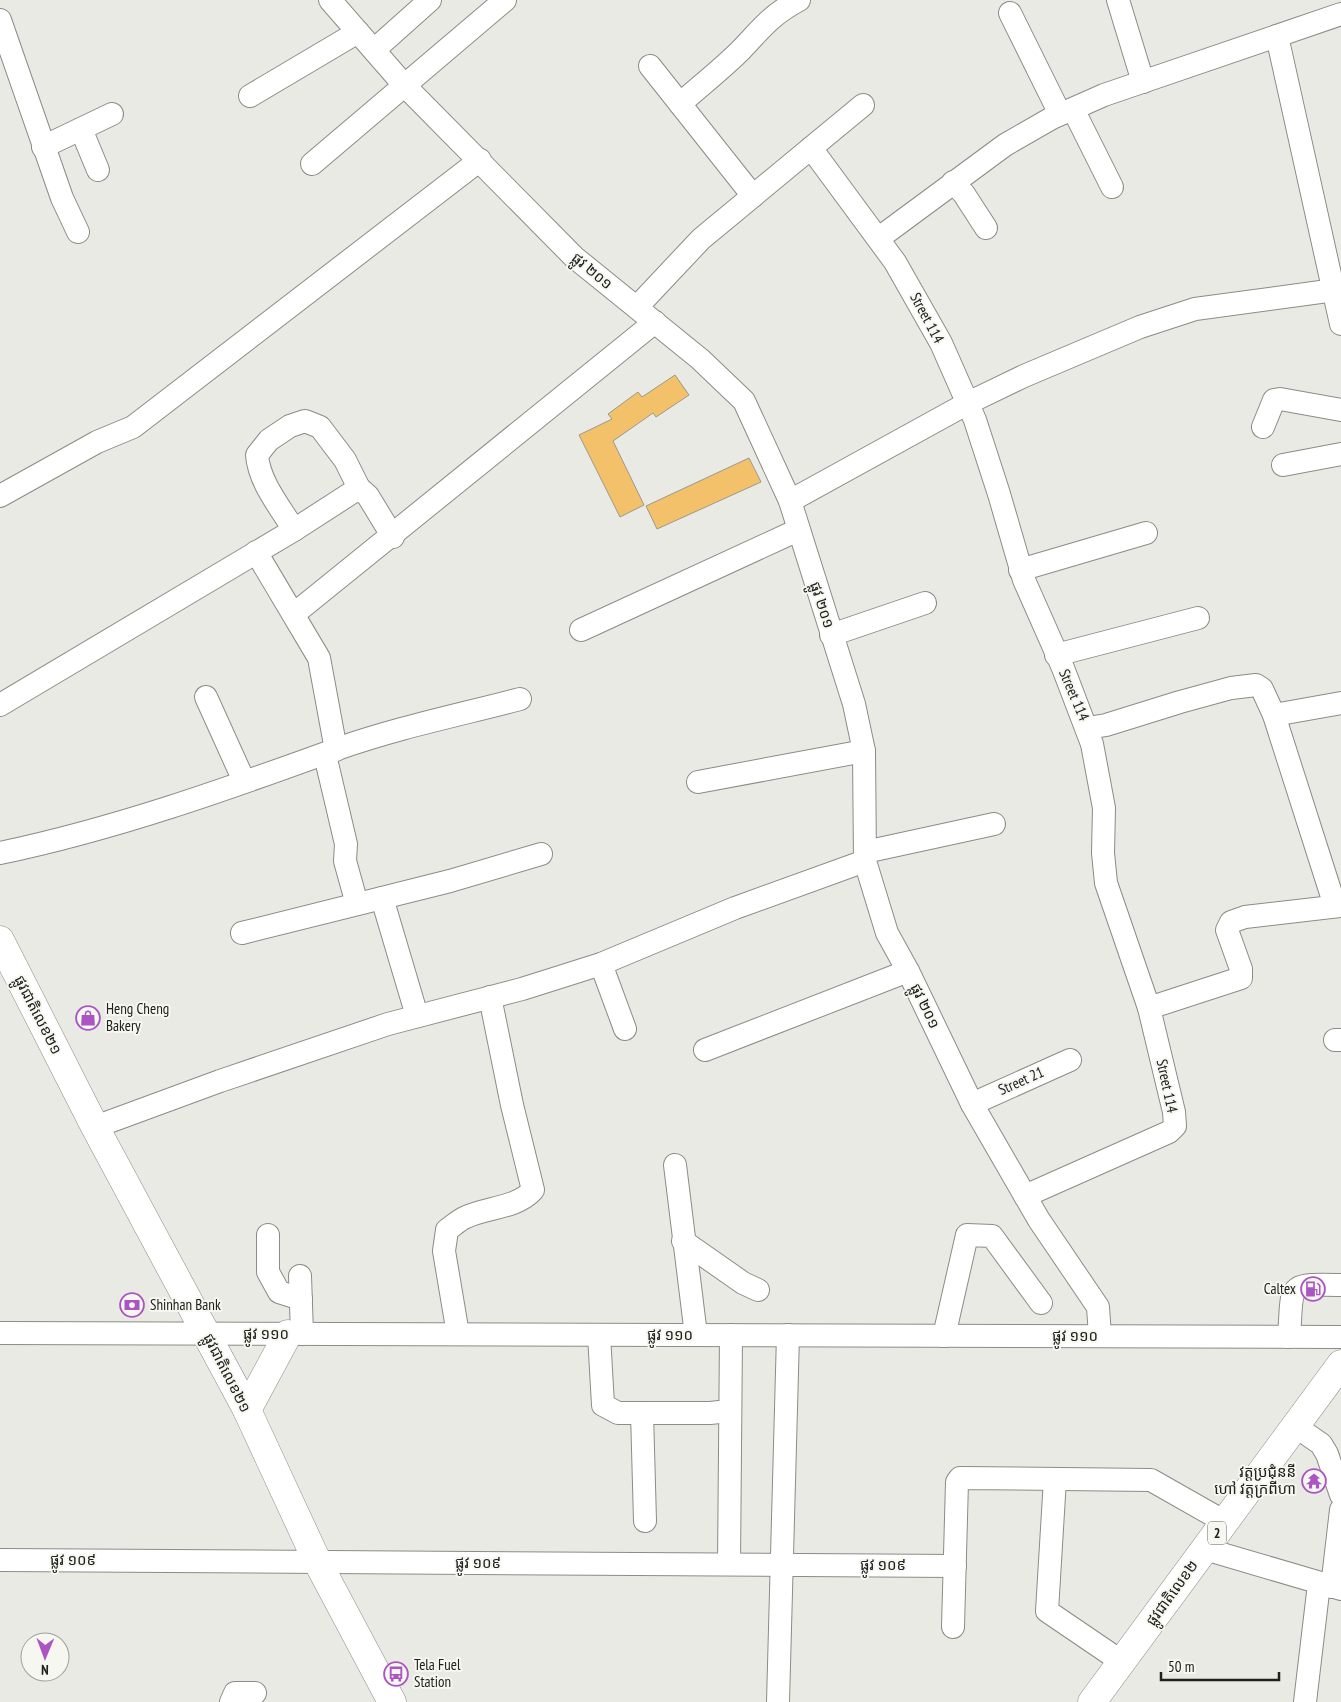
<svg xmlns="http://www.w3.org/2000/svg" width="1341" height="1702" viewBox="0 0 1341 1702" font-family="'PT Sans Narrow','Noto Sans Khmer',sans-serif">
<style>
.building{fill:#f2c169;stroke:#9b9892}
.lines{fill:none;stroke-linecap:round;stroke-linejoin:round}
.minor-casing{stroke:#8c8c86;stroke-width:24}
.major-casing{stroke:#8c8c86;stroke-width:29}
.highway-casing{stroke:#8c8c86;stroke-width:29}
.minor{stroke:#fff;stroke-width:22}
.major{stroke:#fff;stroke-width:28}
.highway{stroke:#fff;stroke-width:28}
.labels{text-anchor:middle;stroke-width:4;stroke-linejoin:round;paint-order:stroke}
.shield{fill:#f6f7f0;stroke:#60605d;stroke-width:1}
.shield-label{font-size:14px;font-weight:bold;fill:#20201e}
.street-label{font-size:15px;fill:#20201e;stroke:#f6f7f0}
.poi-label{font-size:15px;fill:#20201e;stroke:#f6f7f0;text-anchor:start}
</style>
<rect width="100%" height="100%" fill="#e9eae3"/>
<g class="building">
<polygon points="675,375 689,395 656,417 653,413 613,441 644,505 620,517 579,435 612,419 608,414 638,392 642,397"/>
<polygon points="749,458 761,482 657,529 646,506"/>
</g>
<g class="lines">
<g class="minor-casing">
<g id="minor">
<polyline points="330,0 405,86 574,257 700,359 744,401 790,501 854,704 864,751 865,861 887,933 908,971 972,1104 1039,1220 1098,1307 1100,1336"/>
<polyline points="1118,0 1143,82"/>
<polyline points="1010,13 1060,114"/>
<polyline points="0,20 62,198 78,232"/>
<polyline points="1277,36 1341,324"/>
<polyline points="374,50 430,0"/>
<polyline points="650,66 753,196"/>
<polyline points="250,96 358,32"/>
<path d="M680 104C700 86 722 69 741 50 762 28 771 15 799 0"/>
<polyline points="1073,109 1112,187"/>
<polyline points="81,129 98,170"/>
<polyline points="43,147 112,114"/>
<polyline points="811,148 895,262 941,343 975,420 999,494 1024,580 1063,668 1092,744 1104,808 1103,853 1106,883 1149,1008 1174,1112 1175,1126 1169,1132 1025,1196"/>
<polyline points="312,164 505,0"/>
<polyline points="953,182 964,194 986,228"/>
<polyline points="879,238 1005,145 1052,118 1104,95 1341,14"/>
<polyline points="637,307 701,239 863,105"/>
<polyline points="1263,427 1274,400 1280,399 1341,410"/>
<polyline points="1283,465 1341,454"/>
<polyline points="0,496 97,442 133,427 480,160"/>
<polyline points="790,501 968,403 1024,376 1140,327 1195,309 1335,290"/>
<path d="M294 530C280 507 259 482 257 455L269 440 290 426 305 421 320 427 345 460 359 488 368 496 393 537"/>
<polyline points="256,552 319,658 336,750"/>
<polyline points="1020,570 1146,533"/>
<polyline points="294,614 655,322"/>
<polyline points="581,630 798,530"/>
<polyline points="831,635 925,603"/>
<polyline points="1056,655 1198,618"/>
<polyline points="206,697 244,781"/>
<polyline points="0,705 294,530 359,488"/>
<polyline points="1274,715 1341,703"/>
<polyline points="1088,728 1106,725 1180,702 1231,688 1256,685 1262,689 1274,715 1335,906"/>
<polyline points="325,755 346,844 345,861 357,904"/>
<polyline points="698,782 864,751"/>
<polyline points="865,852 994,824"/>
<path d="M0 853C115 829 227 789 337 749 396 728 459 715 520 699"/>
<polyline points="382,898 417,1016"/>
<polyline points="242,933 450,881 541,854"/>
<polyline points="601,964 625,1029"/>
<polyline points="1149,1008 1241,978 1241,969 1227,930 1231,922 1245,917 1341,906"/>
<polyline points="1335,1040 1341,1040"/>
<polyline points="705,1050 908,971"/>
<polyline points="972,1104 1070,1060"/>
<polyline points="95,1127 220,1081 388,1024 522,989 601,964 735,908 865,861"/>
<polyline points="675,1165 696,1335"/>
<polyline points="268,1235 268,1272 279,1292 301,1299"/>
<polyline points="683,1241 743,1283 758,1290"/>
<polyline points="300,1276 302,1334"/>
<polyline points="0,1333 1341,1337"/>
<path d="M458 1334 444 1251 447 1230C453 1226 458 1221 464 1218 485 1207 516 1209 533 1190L512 1105 490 997"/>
<polyline points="599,1335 603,1405 618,1413 710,1413 729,1411"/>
<polyline points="944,1336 967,1235 992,1236 1041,1303"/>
<path d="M1289 1337C1293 1283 1285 1284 1341 1285"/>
<polyline points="642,1413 645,1521"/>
<polyline points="1295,1426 1321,1444 1327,1454 1341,1495"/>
<polyline points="1055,1479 1047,1611 1122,1662"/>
<polyline points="1205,1549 1341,1589"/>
<polyline points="0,1560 955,1566"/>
<polyline points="729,1564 731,1335"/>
<polyline points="1332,1587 1341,1510"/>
<polyline points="953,1627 957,1482 960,1478 1151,1480 1225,1522"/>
<polyline points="231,1702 235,1693 255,1693"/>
<polyline points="778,1702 788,1335"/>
<polyline points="1305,1702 1319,1584"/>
</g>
</g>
<g class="major-casing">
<g id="major">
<polyline points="0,940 95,1127 247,1410 317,1561 392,1702"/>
<polyline points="247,1410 288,1334"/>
</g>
</g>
<g class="highway-casing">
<polyline id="highway" points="1092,1702 1341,1364"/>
</g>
<use href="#minor" class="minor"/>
<use href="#major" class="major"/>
<use href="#highway" class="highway"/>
</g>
<defs>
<g id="shop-ring" transform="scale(1.25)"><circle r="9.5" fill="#f6f7f0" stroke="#ab55c3" stroke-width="1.5"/><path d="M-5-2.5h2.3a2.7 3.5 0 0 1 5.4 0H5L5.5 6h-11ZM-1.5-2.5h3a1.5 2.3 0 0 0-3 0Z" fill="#ab55c3"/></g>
<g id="fuel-ring" transform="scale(1.25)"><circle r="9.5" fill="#f6f7f0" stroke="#ab55c3" stroke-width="1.5"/><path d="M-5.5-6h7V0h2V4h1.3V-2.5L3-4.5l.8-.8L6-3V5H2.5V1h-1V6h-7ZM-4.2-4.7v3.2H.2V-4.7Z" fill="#ab55c3"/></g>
<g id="bank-ring" transform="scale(1.25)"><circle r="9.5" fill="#f6f7f0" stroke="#ab55c3" stroke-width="1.5"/><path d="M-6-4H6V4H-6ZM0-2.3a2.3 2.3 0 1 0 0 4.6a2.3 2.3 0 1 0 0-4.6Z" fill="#ab55c3"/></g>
<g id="temple-ring" transform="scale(1.25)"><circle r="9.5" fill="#f6f7f0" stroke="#ab55c3" stroke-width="1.5"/><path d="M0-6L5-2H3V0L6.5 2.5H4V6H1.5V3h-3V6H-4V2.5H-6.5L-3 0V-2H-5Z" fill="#ab55c3"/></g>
<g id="bus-ring" transform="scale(1.25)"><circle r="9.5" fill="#f6f7f0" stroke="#ab55c3" stroke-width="1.5"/><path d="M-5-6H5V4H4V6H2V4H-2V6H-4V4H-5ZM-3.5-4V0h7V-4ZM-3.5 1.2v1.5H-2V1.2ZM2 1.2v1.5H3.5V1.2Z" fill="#ab55c3"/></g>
</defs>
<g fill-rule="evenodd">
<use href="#shop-ring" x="88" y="1018"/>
<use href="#fuel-ring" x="1313" y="1289"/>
<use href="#bank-ring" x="132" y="1305"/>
<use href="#temple-ring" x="1314" y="1481"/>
<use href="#bus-ring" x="396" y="1674"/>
</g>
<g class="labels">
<rect class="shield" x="1208" y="1521.5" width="18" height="23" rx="4"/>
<g class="shield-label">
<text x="1217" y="1538">2</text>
</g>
<g class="street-label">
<text transform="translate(592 271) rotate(40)" y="5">ផ្លូវ ២០១</text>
<text transform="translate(927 318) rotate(62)" y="5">Street 114</text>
<text transform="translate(822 605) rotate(72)" y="5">ផ្លូវ ២០១</text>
<text transform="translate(1074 695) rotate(67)" y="5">Street 114</text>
<text transform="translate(925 1006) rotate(64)" y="5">ផ្លូវ ២០១</text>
<text transform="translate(38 1015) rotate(63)" y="5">ផ្លូវជាតិលេខ២១</text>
<text transform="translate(1021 1081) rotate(-24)" y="5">Street 21</text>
<text transform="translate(1167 1086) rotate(78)" y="5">Street 114</text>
<text x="266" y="1339">ផ្លូវ ១១០</text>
<text x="670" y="1340">ផ្លូវ ១១០</text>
<text x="1075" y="1341">ផ្លូវ ១១០</text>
<text transform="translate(227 1373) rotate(63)" y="5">ផ្លូវជាតិលេខ២១</text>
<text x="73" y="1565">ផ្លូវ ១០៩</text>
<text x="478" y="1568">ផ្លូវ ១០៩</text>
<text x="883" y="1570">ផ្លូវ ១០៩</text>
<text transform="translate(1172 1593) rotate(-54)" y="5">ផ្លូវជាតិលេខ២</text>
</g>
<g class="poi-label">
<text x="106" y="1014">Heng Cheng<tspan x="106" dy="17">Bakery</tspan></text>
<text x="1296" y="1294" text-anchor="end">Caltex</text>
<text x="150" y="1310">Shinhan Bank</text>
<text x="1296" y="1477" text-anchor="end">វត្តប្រជុំននី<tspan x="1296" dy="17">ហៅ វត្តក្រពីហា</tspan></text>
<text x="414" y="1670">Tela Fuel<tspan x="414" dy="17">Station</tspan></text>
</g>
</g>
<g transform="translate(45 1657) rotate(181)"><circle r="24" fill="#f6f7f0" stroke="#a0a19c"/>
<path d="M0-4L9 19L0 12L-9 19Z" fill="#ab55c3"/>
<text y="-8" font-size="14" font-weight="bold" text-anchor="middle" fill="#20201e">N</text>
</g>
<path d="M1161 1672v8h118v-8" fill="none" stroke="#20201e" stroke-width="2.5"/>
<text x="1168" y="1672" font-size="15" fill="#20201e" stroke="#f6f7f0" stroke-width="4" paint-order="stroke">50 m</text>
</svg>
